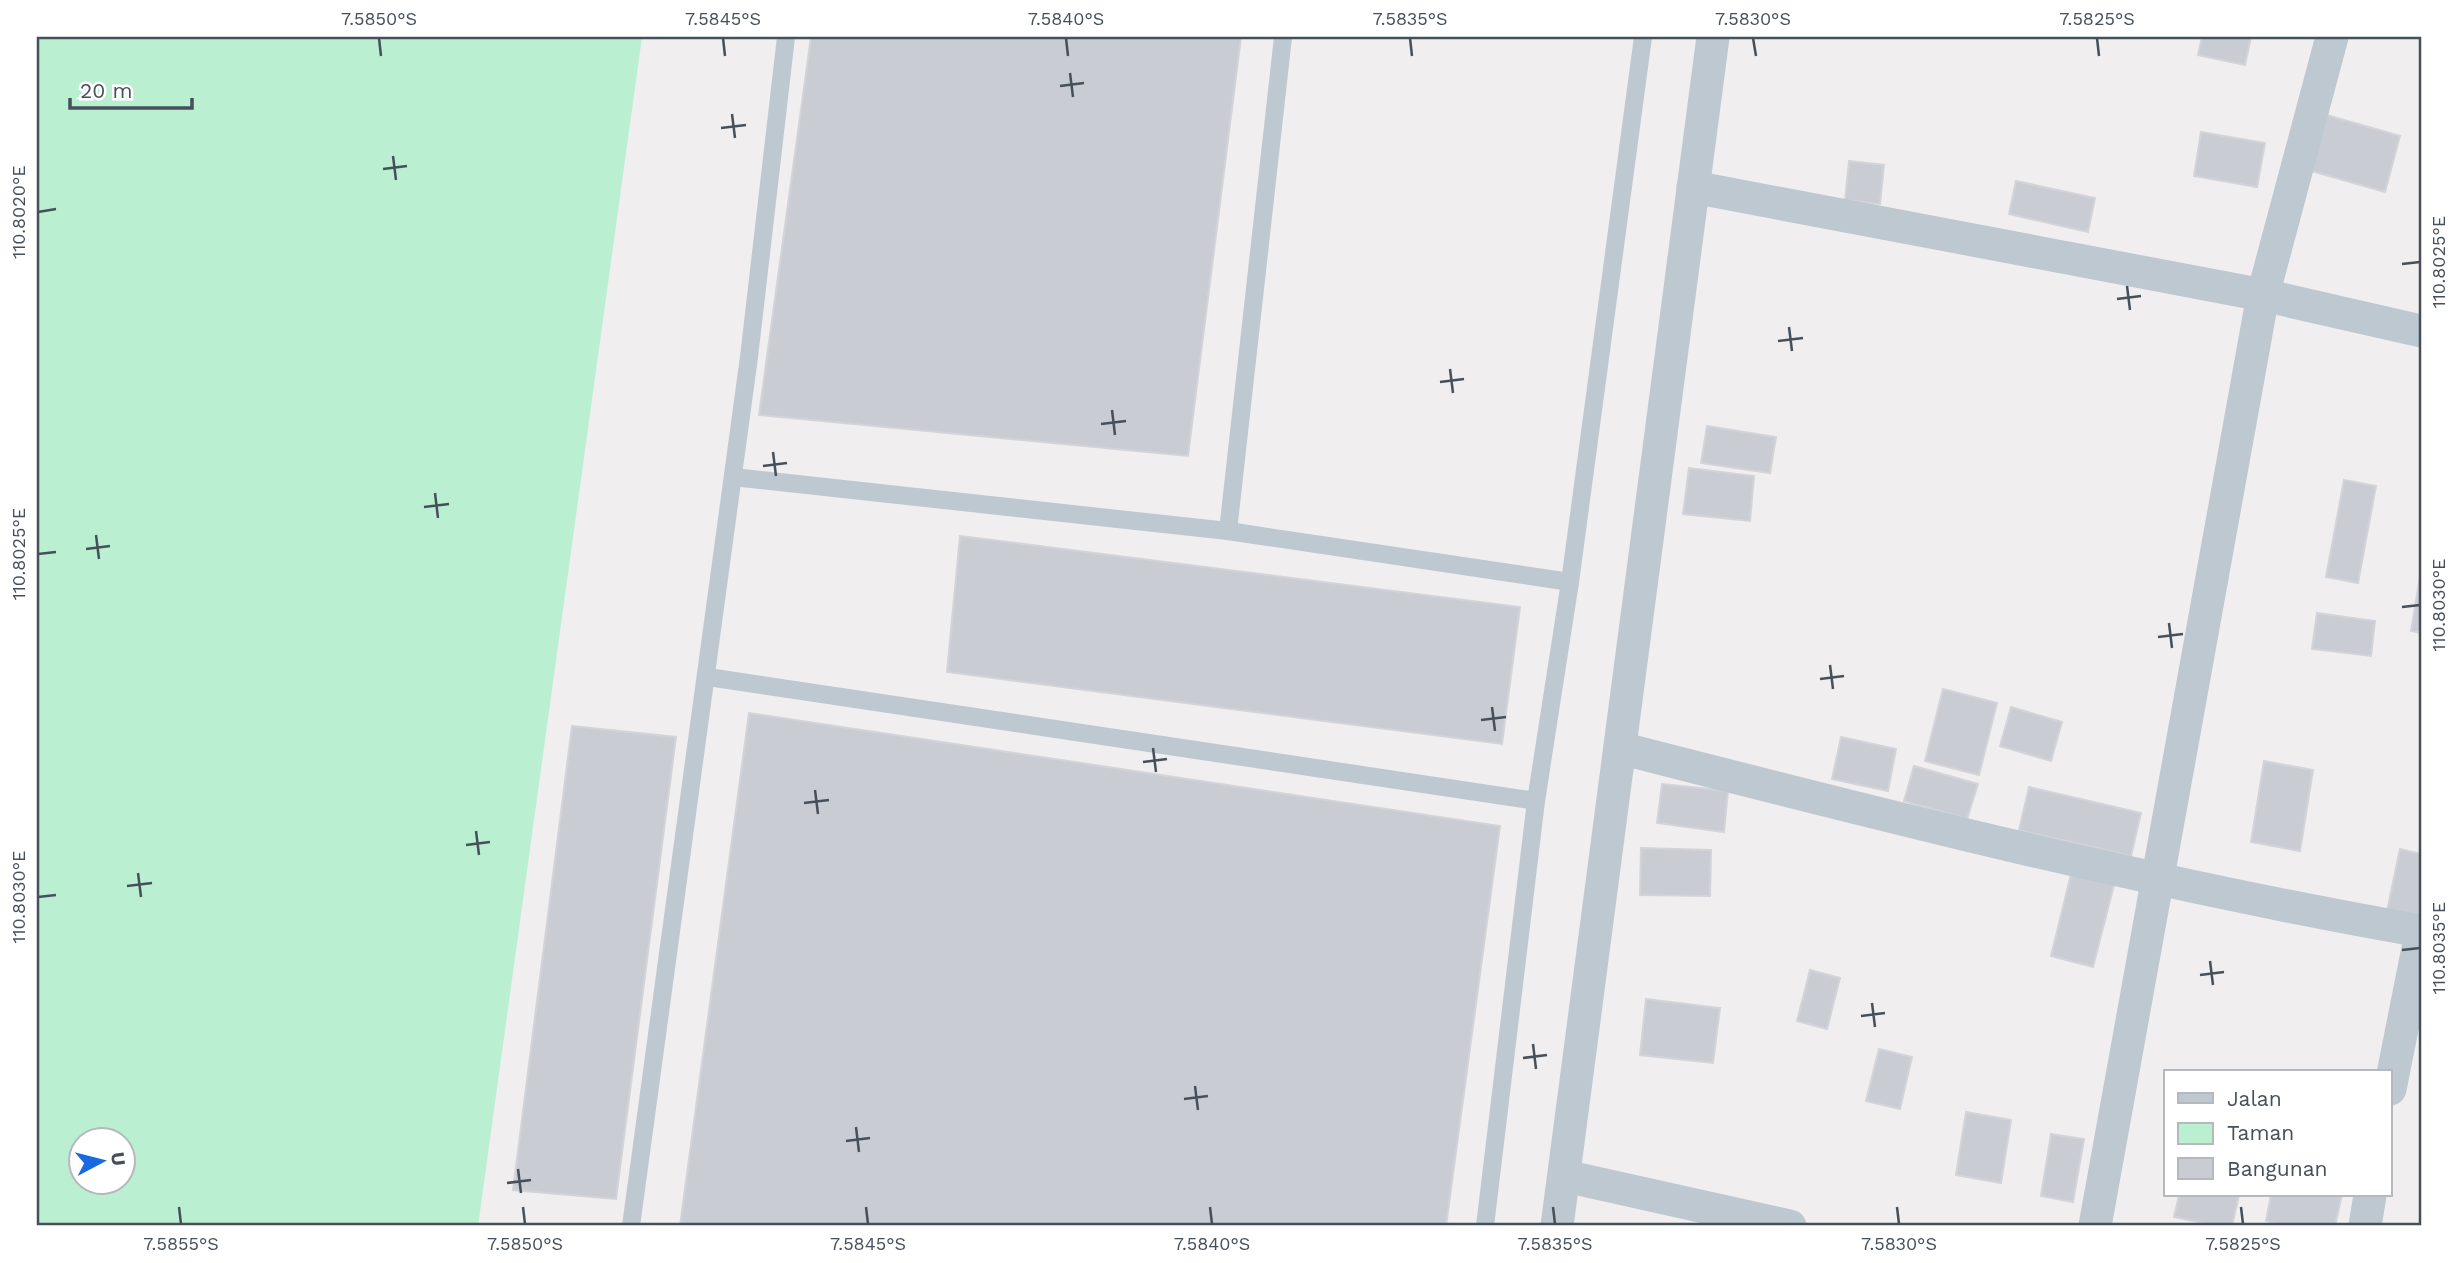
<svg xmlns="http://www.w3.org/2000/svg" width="2458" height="1263" viewBox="0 0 2458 1263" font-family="'Work Sans',sans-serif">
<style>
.green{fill:#bbefd1;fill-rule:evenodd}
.building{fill:#caccd3;stroke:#d2d4d9;stroke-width:2}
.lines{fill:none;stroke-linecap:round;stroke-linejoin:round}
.lane{stroke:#bec8d0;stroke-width:18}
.street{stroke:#bec8d0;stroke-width:33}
.ticks{fill:none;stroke:#46505b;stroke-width:2.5}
.neatline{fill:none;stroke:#46505b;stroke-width:2.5}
.ticks-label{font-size:18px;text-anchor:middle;fill:#46505b}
</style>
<rect width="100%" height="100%" fill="#f0eeee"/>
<path class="green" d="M37 37H642L478 1226H37ZM80 1140H122V1182H80Z"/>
<g class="building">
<polygon points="811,37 1241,37 1188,456 759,415"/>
<polygon points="2202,37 2251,37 2245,65 2198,55"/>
<polygon points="2323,114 2400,136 2385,192 2308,170"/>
<polygon points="2201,132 2265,143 2257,187 2194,176"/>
<polygon points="1849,161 1884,165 1880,204 1845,200"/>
<polygon points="2016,181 2095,198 2088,232 2009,214"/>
<polygon points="1707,426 1776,437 1770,473 1701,463"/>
<polygon points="1689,468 1754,476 1750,521 1683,514"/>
<polygon points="2344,480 2376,486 2358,583 2326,577"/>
<polygon points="960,536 1520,607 1502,744 947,672"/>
<polygon points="2421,571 2421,633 2411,631"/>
<polygon points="2317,613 2375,621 2371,656 2312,649"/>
<polygon points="1943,689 1997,703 1979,775 1925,761"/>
<polygon points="2011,707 2062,722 2051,761 2000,746"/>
<polygon points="749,713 1500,826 1446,1226 680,1226"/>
<polygon points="572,726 676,737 616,1199 513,1190"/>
<polygon points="1841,737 1896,749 1888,791 1832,779"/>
<polygon points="2264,761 2313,770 2300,851 2251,842"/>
<polygon points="1914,766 1978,784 1967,819 1904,801"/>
<polygon points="1662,784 1728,791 1724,832 1657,823"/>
<polygon points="2029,787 2141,813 2131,856 2019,830"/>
<polygon points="1641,848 1711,850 1710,896 1640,895"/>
<polygon points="2400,849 2421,854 2421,901 2417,922 2386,916"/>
<polygon points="2071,874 2114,885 2093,967 2051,956"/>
<polygon points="1810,970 1840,978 1827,1029 1797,1021"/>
<polygon points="1646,999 1720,1008 1713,1063 1640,1055"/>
<polygon points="1879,1049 1912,1057 1900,1109 1866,1101"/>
<polygon points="1966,1112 2011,1120 2001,1183 1956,1175"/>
<polygon points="2051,1134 2084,1139 2073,1202 2041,1196"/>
<polygon points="2179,1195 2239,1195 2232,1226 2217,1226 2174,1217"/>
<polygon points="2271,1195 2342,1195 2335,1226 2288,1226 2266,1221"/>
</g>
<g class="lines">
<g class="lane">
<polyline points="733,477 1228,531 1570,582"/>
<polyline points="1228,531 1283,37"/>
<polyline points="708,677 1536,801"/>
<polyline points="631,1226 749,357 786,37"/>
<polyline points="1485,1226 1536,801 1570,582 1643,37"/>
</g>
<g class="street">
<polyline points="1693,187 2263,295 2421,331"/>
<path d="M1620 748C1885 816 2152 884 2421 931"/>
<polyline points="2390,1089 2421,933"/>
<polyline points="1565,1176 1790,1226"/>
<polyline points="1557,1226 1713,37"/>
<polyline points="2095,1226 2263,295 2332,37"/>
<polyline points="2365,1226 2370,1195"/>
</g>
</g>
<path class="ticks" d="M379 38 381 56M723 38 725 56M1066 38 1068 56M1410 38 1412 56M1753 38 1756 56M2097 38 2099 56M1070 73 1073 97M1060 86 1084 83M732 114 735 138M721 128 746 125M393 156 396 180M383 169 407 166M38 212 56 209M2402 264 2420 262M2127 286 2130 310M2117 299 2141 296M1789 327 1792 351M1778 341 1803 338M1450 369 1453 393M1440 382 1464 379M1112 410 1115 435M1101 424 1126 421M773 452 776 476M763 466 787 463M435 493 438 518M424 507 449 504M96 535 99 559M86 549 110 546M38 554 56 552M2402 607 2420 605M2169 623 2172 648M2158 637 2183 634M1830 665 1833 689M1820 679 1844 676M1492 707 1495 731M1481 720 1506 717M1153 748 1156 772M1143 762 1167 759M815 790 818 814M804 803 829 800M476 831 479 855M466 845 490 842M138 873 141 897M127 886 152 883M38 897 56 895M2402 950 2420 948M2210 961 2213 985M2200 975 2224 972M1872 1003 1875 1027M1861 1016 1885 1013M1533 1044 1536 1069M1523 1058 1547 1055M1195 1086 1198 1110M1184 1099 1208 1096M856 1127 859 1152M846 1141 870 1138M518 1169 521 1193M507 1183 531 1180M179 1207 181 1224M523 1207 525 1224M866 1207 868 1224M1210 1207 1212 1224M1553 1207 1555 1224M1897 1207 1899 1224M2241 1207 2243 1224"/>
<rect width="2458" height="1263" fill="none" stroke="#ffffff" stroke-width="77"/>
<rect x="2164" y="1070" width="228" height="126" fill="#ffffff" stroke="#b5b9bd" stroke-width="2"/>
<rect x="2178" y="1093" width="35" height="10" fill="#bec8d0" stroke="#b5b9bd" stroke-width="2"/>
<text x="2227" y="1106" font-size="21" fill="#46505b">Jalan</text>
<rect x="2178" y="1123" width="35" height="21" fill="#bbefd1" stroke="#b5b9bd" stroke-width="2"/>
<text x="2227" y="1140" font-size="21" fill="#46505b">Taman</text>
<rect x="2178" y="1158" width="35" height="21" fill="#caccd3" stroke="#b5b9bd" stroke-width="2"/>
<text x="2227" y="1176" font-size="21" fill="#46505b">Bangunan</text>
<g transform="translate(102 1161) rotate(83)"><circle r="33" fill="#ffffff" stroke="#b5b9bd" stroke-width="2"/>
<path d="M0-5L12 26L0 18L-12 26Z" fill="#186ae0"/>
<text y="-10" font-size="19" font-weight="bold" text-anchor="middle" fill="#46505b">U</text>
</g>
<path d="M70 98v10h122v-10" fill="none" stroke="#46505b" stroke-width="3.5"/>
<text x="80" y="98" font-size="21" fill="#46505b" stroke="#ffffff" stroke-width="5" paint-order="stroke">20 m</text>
<rect x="38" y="38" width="2382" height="1186" class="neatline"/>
<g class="ticks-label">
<text x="379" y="25">7.5850°S</text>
<text x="723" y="25">7.5845°S</text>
<text x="1066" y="25">7.5840°S</text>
<text x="1410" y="25">7.5835°S</text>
<text x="1753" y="25">7.5830°S</text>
<text x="2097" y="25">7.5825°S</text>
<text transform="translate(19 212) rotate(-90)" y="6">110.8020°E</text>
<text transform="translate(2439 262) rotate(-90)" y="6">110.8025°E</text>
<text transform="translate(19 554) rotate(-90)" y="6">110.8025°E</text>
<text transform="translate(2439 605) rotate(-90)" y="6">110.8030°E</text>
<text transform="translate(19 897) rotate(-90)" y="6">110.8030°E</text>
<text transform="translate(2439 948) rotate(-90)" y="6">110.8035°E</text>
<text x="181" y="1250">7.5855°S</text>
<text x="525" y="1250">7.5850°S</text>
<text x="868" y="1250">7.5845°S</text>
<text x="1212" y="1250">7.5840°S</text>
<text x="1555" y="1250">7.5835°S</text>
<text x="1899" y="1250">7.5830°S</text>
<text x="2243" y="1250">7.5825°S</text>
</g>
</svg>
